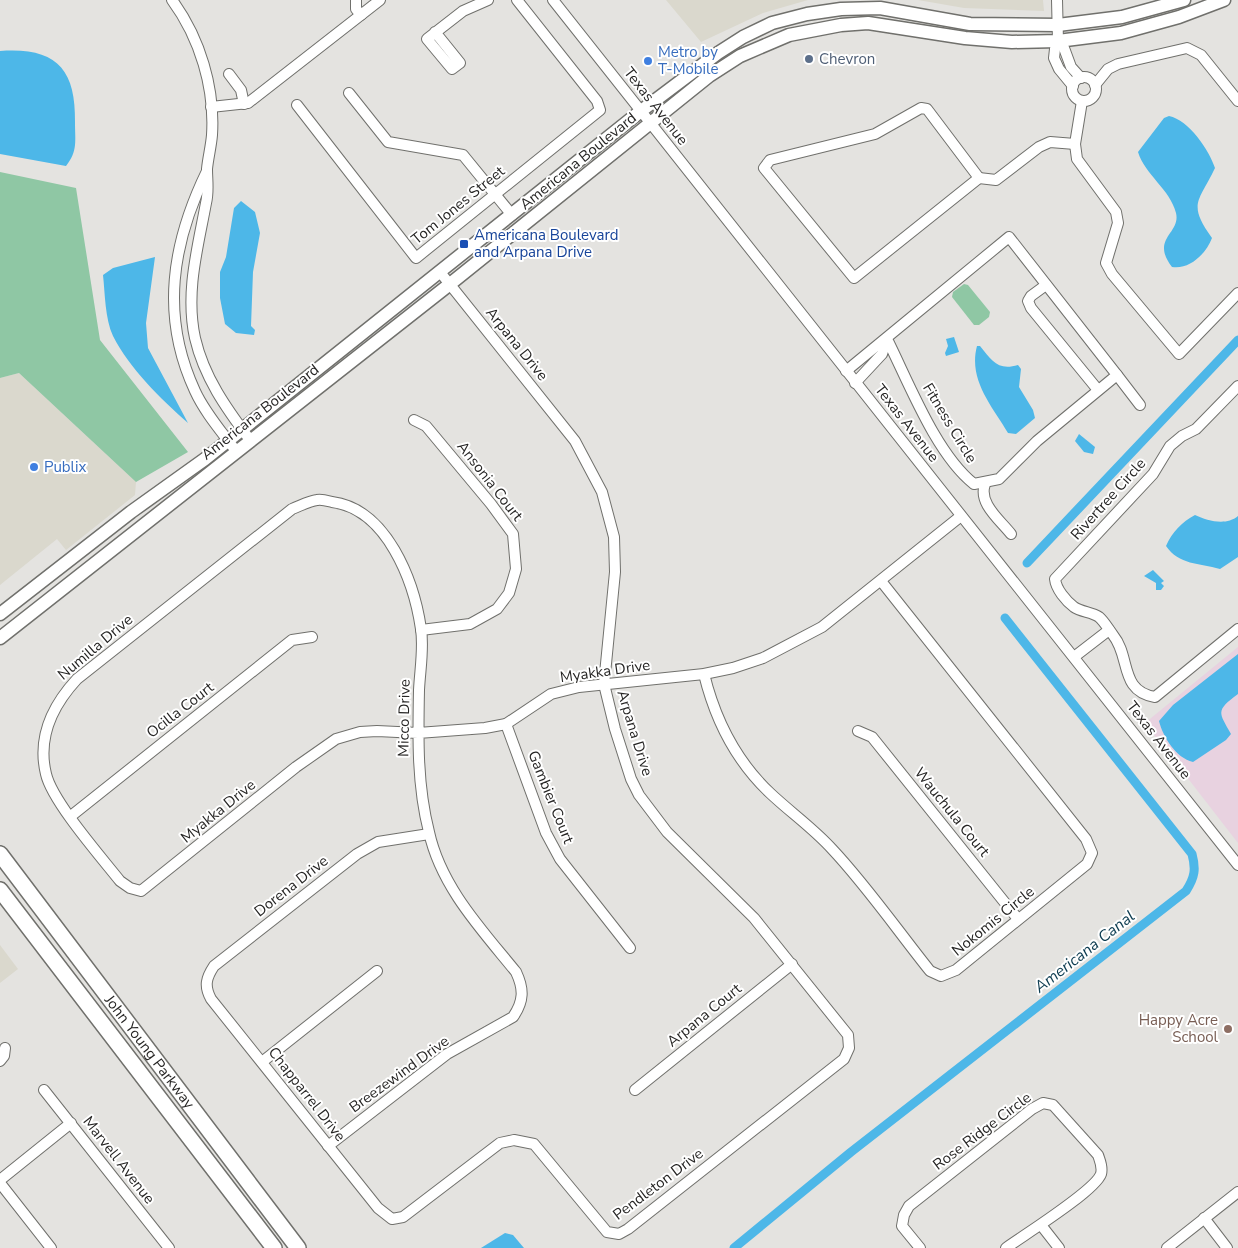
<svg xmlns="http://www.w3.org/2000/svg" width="1238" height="1248" viewBox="0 0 1238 1248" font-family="'Nunito Sans',sans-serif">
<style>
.built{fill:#dad8cd}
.education{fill:#e8d2e0}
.green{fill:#8fc7a4}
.water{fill:#4db7e8}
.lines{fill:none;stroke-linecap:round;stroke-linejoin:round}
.canal{stroke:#4db7e8;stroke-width:9}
.minor-casing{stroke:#70706c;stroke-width:12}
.major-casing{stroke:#70706c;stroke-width:15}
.highway-casing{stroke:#70706c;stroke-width:18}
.minor{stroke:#fff;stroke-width:10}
.major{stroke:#fff;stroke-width:12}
.highway{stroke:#fff;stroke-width:15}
.service-dot{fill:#5c6f8a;stroke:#fff;stroke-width:2}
.shop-dot{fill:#3f7fe0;stroke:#fff;stroke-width:2}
.transit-dot{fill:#1a4fb4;stroke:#fff;stroke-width:2}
.education-dot{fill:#8d6e63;stroke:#fff;stroke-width:2}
.labels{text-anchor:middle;stroke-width:4;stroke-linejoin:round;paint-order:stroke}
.shop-label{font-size:15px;fill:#366cbe;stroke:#fff;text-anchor:start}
.service-label{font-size:15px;fill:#4e5e75;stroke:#fff;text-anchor:start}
.street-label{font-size:15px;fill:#262524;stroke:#fff}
.transit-label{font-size:15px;fill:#164399;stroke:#fff;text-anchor:start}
.education-label{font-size:15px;fill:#785e54;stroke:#fff;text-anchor:end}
.water-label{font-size:16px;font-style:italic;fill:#0d3c50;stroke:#fff}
</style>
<rect width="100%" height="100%" fill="#e4e3e0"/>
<g class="built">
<polygon points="666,0 808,0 763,13 701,42"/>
<polygon points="918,0 1043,0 1044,11 964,8"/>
<polygon points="19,373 136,482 135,495 66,550 57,539 0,585 0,378"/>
<polygon points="0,945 18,969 0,983"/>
</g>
<polygon class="education" points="1238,647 1238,843 1145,723"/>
<g class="green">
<polygon points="0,172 76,188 100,340 188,452 136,482 19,373 0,378"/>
<polygon points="964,284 968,285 990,312 989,317 979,325 974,325 952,297 953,292"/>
</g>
<g class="water">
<path d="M0 51C55 47 76 68 75 122 75 141 78 151 66 166L0 154Z"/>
<path d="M1169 116C1189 120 1209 150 1215 168 1199 202 1187 203 1212 238 1206 254 1189 270 1172 267 1150 238 1181 234 1176 213 1170 189 1145 175 1138 152L1164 118Z"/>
<polygon points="241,201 255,212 260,233 253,272 251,326 255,330 254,335 236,333 225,324 220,298 220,272 226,257 234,208"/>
<path d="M155 257 146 323 148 348 188 423C160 398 130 369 113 336 105 319 105 293 103 275L113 268Z"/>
<polygon points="954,337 959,352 946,356 945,353 948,346 946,339"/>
<path d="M977 346H980C992 361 998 371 1018 365L1021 369 1019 387 1033 410 1035 418 1016 434 1008 433C992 406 968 380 977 346Z"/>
<polygon points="1079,434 1095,447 1093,454 1084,452 1075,441"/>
<path d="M1195 515C1208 521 1226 526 1238 516V557L1220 569C1199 563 1179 565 1166 546 1172 532 1182 522 1195 515Z"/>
<polygon points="1153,570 1164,581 1161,583 1164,586 1161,590 1156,590 1156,583 1144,576"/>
<path d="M1238 654V694C1215 711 1219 712 1231 734L1226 740 1193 762C1176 758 1163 737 1159 721L1173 705Z"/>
<polygon points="505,1233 513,1235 524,1248 481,1248"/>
</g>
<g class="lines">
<g class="canal">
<polyline points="1027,563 1238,340"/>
<path d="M734 1248 851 1152 1186 891C1195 877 1196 869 1192 854L1005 618"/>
</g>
<g class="minor-casing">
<g id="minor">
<path d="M172 0C200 38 215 88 212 135 211 147 208 158 207 169 207 181 209 191 206 203 198 247 185 292 195 338 204 377 226 408 250 440"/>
<polyline points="356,0 356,9 361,15"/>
<polyline points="553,0 1238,865"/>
<polyline points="1057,0 1058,41 1055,49 1054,58 1059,69 1073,86"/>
<polyline points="435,32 460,63 452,69 427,39 463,11 488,0"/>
<polyline points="1058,41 1064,48 1071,67 1081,78"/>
<polyline points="229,74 241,90 244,104"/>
<circle cx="1084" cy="89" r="12"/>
<polyline points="1095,85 1108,69 1118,64 1187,48 1201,55 1238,101"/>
<polyline points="349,93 388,142 463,155 512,215"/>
<polyline points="1082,101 1075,144 1077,159 1116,212 1118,223 1106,263 1112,274 1179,354 1238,293"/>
<polyline points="297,105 416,258 600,110 597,101 517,0"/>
<polyline points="211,107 248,103 380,0"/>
<polygon points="921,108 927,109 979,178 854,278 764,168 770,160 875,134"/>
<path d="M207 171C172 243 160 316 195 391 205 413 222 432 236 451"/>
<polyline points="979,178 996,180 1039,147 1050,142 1075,144"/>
<polyline points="1046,285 1031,296 1028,301 1031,308 1098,390"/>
<path d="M846 371 1009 237 1117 375 1037 441 999 479 974 484C936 454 909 383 887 339"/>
<polyline points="1117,375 1140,405"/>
<polyline points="855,383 882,354 887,339"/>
<path d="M1238 386 1196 429 1182 436 1170 446 1153 474 1055 579C1056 589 1066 601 1074 607 1081 612 1092 612 1099 617 1104 621 1109 630 1113 635 1131 657 1119 691 1155 697L1238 629"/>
<polyline points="414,420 426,426 491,504 513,534 516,569 509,593 497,609 470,624 421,630"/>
<path d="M985 484C978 503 999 519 1011 534"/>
<polyline points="1074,657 1109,630"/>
<path d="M704 674C715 719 735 760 770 793 790 812 813 828 832 849 866 885 898 931 930 971L941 976 956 970 1087 864 1092 853 1086 839 881 581"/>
<polyline points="506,724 546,833 560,859 630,948"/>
<polyline points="858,731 872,737 1018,919"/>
<polyline points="71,816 292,640 312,637"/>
<path d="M429 834 378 842 357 854 214 966C206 978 204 986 211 999L378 1208 392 1219 403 1217 500 1143 514 1140 534 1144 607 1232 619 1234 628 1229 844 1059 849 1048 848 1035 754 918 667 832 639 795 631 779 615 729 604 684 615 572 614 537 602 492 575 441 440 272"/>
<polyline points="0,1061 4,1056 5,1048"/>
<polyline points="262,1062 377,971"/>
<polyline points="44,1090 169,1248"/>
<polyline points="635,1090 792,964"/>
<path d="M328 1146 447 1054 513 1017C524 1001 524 989 516 972 482 930 441 887 429 832 417 785 418 738 419 690 420 670 424 648 421 629 414 581 387 509 332 502 328 501 322 499 317 500 309 501 300 506 292 509L77 679C53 705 37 737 46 774 52 801 101 857 120 881L130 888 141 891 296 767 336 739 360 732 377 731 418 733 485 728 506 724 551 694 579 687 704 674 733 668 763 658 822 627 961 516"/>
<polyline points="0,1180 71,1123"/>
<polyline points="0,1183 51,1248"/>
<polyline points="1204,1218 1227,1248"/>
<polyline points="1041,1225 1059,1248"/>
<path d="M920 1248 902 1226 904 1215 909 1206 1032 1109 1043 1103 1053 1105 1098 1155C1100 1161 1103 1167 1101 1174 1095 1191 1024 1235 1006 1248"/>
<polyline points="1167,1248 1238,1192"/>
</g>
</g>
<g class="major-casing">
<g id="major">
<polyline points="0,614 131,512 205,459 641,111 718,53 743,37 772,23 807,14 841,9 880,8 970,24 1058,25 1122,17 1184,0"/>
<polyline points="0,638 450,284 709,76 740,56 789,35 841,25 868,23 965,38 1012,42 1058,41 1121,33 1179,17 1224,0"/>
</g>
</g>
<g class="highway-casing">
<g id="highway">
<path id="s1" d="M0 854 298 1248"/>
<polyline points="0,890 274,1248"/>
</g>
</g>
<use href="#minor" class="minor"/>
<use href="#major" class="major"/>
<use href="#highway" class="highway"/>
</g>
<circle class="service-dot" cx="809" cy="59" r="5"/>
<g class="shop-dot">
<circle cx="648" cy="61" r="5"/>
<circle cx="34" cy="467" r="5"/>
</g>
<rect class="transit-dot" x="459" y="239" width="10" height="10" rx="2.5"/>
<circle class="education-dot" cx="1228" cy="1029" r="5"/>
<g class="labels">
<g class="shop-label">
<text x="658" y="57">Metro by<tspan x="658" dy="17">T-Mobile</tspan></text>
<text x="44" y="472">Publix</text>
</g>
<g class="service-label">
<text x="819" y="64">Chevron</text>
</g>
<g class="street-label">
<text transform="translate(656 106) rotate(52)" y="5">Texas Avenue</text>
<text transform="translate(578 161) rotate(-39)" y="5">Americana Boulevard</text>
<text transform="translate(458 205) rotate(-39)" y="5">Tom Jones Street</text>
<text transform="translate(517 344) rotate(51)" y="5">Arpana Drive</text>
<text transform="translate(260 412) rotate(-38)" y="5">Americana Boulevard</text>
<text transform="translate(907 423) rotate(52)" y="5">Texas Avenue</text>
<text transform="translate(950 423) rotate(59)" y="5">Fitness Circle</text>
<text transform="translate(490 481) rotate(52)" y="5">Ansonia Court</text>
<text transform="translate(1108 499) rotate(-48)" y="5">Rivertree Circle</text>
<text transform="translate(95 647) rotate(-40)" y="5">Numilla Drive</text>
<text transform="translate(605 671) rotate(-8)" y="5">Myakka Drive</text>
<text transform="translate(180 710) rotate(-38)" y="5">Ocilla Court</text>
<text transform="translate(404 718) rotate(-89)" y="5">Micco Drive</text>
<text transform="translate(635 733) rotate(73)" y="5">Arpana Drive</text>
<text transform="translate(1159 740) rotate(52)" y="5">Texas Avenue</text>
<text transform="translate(551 797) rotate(68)" y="5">Gambier Court</text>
<text transform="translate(218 811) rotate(-39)" y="5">Myakka Drive</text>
<text transform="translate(952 812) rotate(51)" y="5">Wauchula Court</text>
<text transform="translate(291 886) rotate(-38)" y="5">Dorena Drive</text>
<text transform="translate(993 921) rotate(-39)" y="5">Nokomis Circle</text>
<text transform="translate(704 1015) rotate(-39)" y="5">Arpana Court</text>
<text dy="5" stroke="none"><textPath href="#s1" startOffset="248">John Young Parkway</textPath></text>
<text transform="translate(399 1074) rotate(-36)" y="5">Breezewind Drive</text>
<text transform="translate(307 1094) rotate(52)" y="5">Chapparrel Drive</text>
<text transform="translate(982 1131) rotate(-37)" y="5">Rose Ridge Circle</text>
<text transform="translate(119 1160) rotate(52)" y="5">Marvell Avenue</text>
<text transform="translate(658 1184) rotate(-37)" y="5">Pendleton Drive</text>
</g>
<g class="transit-label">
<text x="474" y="240">Americana Boulevard<tspan x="474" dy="17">and Arpana Drive</tspan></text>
</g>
<g class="education-label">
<text x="1218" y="1025">Happy Acre<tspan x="1218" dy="17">School</tspan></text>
</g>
<g class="water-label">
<text transform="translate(1084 951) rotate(-38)" y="6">Americana Canal</text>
</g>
</g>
</svg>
